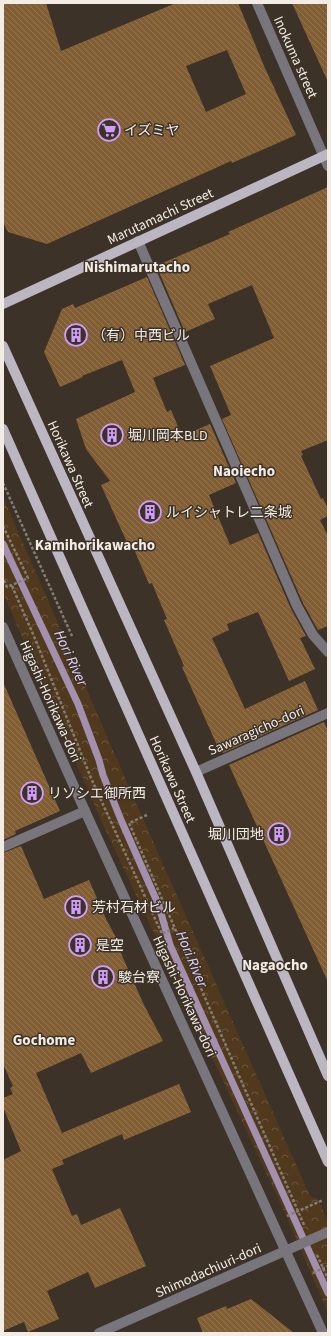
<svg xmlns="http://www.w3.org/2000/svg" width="331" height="1336" viewBox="0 0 331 1336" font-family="'Source Sans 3','Noto Sans JP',sans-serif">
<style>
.forest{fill:url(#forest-crowns)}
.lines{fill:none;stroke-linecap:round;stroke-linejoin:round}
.stream{stroke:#a290ae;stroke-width:7}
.building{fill:url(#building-back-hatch);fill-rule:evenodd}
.path{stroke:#857d74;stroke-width:2.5;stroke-dasharray:3 2;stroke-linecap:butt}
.minor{stroke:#78757c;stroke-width:10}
.major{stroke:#bcb6c3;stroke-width:10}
.labels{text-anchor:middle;stroke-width:3;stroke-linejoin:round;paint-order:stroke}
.street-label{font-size:14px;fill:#f2ece5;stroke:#3c3228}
.poi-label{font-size:14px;fill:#f2ece5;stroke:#3c3228;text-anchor:start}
.neighbourhood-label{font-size:15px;font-weight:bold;fill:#f2ece5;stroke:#3c3228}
.water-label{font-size:15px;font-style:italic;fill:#e6d1fc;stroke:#3c3228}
</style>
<defs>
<pattern id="forest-crowns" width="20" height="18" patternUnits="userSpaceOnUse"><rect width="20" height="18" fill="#51391d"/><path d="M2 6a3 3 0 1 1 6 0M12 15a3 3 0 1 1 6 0" fill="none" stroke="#6a563e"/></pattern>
<pattern id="building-back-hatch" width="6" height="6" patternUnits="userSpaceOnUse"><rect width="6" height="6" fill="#825e35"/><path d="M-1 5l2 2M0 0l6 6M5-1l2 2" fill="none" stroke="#947552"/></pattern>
</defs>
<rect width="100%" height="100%" fill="#3c3228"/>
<polygon class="forest" points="3,497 136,803 310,1196 318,1199 328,1222 328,1313 285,1213 100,818 3,593"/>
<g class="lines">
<polyline class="stream" points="3,544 78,704 99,760 103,775 121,820 159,906 170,945 328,1293"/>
</g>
<g class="building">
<path d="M3 3H46L61 51 176 3H238L264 66 296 135 232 163 231 161 47 244 8 232 3 222ZM227 50 246 94 206 112 186 66Z"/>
<polygon points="292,3 328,3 328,82"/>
<polygon points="328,187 328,440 301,451 303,455 301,456 321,499 323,498 328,509 328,516 320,520 328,536 328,626 318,630 303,603 222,419 231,415 210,366 274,338 252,285 208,304 215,319 185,332 159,272 160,271 158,265 230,234 228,232"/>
<polygon points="147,277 185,365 153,378 167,412 171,410 182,436 210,424 236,483 209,495 230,545 258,533 291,609 306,636 300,638 315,669 289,681 258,612 227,624 229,630 212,638 245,709 305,681 318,710 223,753 222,751 220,752 182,667 184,666 164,620 167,619 152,583 149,584 133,547 130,549 101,485 110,481 86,449 76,419 135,392 122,360 82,376 83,377 60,387 44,352 62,309 73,304 75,308"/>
<polygon points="3,682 60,811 15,831 16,834 3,840"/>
<polygon points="324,722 328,731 328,982 229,765"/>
<polygon points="21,846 44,899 89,880 107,921 118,941 116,942 143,1003 163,1041 91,1073 81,1053 36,1073 62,1133 179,1084 191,1112 124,1140 122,1134 62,1160 64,1164 52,1169 72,1216 77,1214 81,1225 120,1208 146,1266 95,1288 88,1272 47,1291 59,1319 28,1332 24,1322 3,1331 3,1160 21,1151 3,1107 3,1098 13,1094 10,1088 13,1086 3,1064 3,853"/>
<polygon points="251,1299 294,1333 203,1333 197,1318 226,1306 227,1309"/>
</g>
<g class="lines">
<g class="path">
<polyline points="3,483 72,636"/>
<polyline points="3,526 28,578 7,587 3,578"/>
<polyline points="12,586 36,641 91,778 162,934 174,928"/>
<polyline points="147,815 129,823 304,1225"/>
<polyline points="287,1216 323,1200"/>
<polyline points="317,1255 328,1279"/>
<polyline points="313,1273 328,1266"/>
</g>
<g class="minor">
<polyline points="257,3 328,166"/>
<polyline points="138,241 297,606 313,635 328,652"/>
<polyline points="3,627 85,811 323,1333"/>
<polyline points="196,772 328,713"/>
<polyline points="3,847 85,811"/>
<polyline points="99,1333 328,1232"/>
</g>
<g class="major">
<polyline points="3,304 328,154"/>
<polyline points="3,346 196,772 328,1076"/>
<polyline points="3,429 328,1162"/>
</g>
</g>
<defs>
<g id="supermarket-ring" transform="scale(1.15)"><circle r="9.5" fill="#3c3228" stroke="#d09dff" stroke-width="1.5"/><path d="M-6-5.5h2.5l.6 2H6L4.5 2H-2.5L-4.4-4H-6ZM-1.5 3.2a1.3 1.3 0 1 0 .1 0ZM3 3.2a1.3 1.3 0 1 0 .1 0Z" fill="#d09dff"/></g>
<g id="building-ring" transform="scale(1.15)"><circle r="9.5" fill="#3c3228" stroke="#d09dff" stroke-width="1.5"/><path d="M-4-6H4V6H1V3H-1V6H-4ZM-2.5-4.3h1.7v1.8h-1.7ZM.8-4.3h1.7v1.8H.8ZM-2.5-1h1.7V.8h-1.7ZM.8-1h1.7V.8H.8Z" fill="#d09dff"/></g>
</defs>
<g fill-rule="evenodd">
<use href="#supermarket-ring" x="109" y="130"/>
<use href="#building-ring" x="76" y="335"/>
<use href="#building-ring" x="112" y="435"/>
<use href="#building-ring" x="150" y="512"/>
<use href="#building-ring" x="32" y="793"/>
<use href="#building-ring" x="279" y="834"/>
<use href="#building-ring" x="76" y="907"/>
<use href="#building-ring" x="80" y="945"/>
<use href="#building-ring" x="103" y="977"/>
</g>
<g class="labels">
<g class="street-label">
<text transform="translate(296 57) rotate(66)" y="5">Inokuma street</text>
<text transform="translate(160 216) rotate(-25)" y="5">Marutamachi Street</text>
<text transform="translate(71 464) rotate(66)" y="5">Horikawa Street</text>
<text transform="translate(51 701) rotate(66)" y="5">Higashi-Horikawa-dori</text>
<text transform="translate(256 730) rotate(-24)" y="5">Sawaragicho-dori</text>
<text transform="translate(173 779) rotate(66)" y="5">Horikawa Street</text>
<text transform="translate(185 996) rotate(65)" y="5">Higashi-Horikawa-dori</text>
<text transform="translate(208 1270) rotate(-24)" y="5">Shimodachiuri-dori</text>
</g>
<g class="poi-label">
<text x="124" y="135">イズミヤ</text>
<text x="92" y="340">（有）中西ビル</text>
<text x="128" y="440">堀川岡本BLD</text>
<text x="166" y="517">ルイシャトレ二条城</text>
<text x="48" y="798">リソシエ御所西</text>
<text x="264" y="839" text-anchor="end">堀川団地</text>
<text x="92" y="912">芳村石材ビル</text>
<text x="96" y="950">是空</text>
<text x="118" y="982">駿台寮</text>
</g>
<g class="neighbourhood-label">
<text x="137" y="272">Nishimarutacho</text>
<text x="244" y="476">Naoiecho</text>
<text x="95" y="550">Kamihorikawacho</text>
<text x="275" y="970">Nagaocho</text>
<text x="44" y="1045">Gochome</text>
</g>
<g class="water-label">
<text transform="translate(71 658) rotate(65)" y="5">Hori River</text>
<text transform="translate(192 959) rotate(67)" y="5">Hori River</text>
</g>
</g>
<rect width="331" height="1336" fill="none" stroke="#f2ece5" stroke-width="8"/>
</svg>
